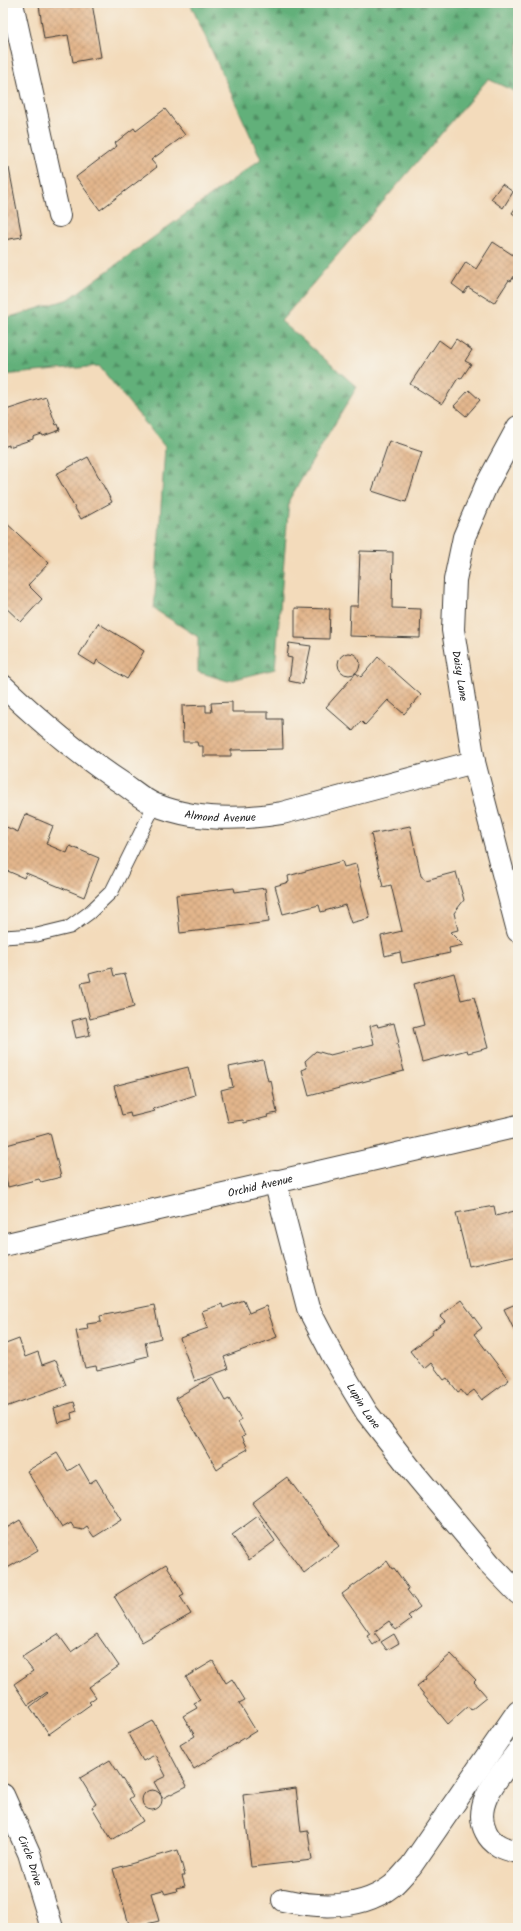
<svg xmlns="http://www.w3.org/2000/svg" width="521" height="1931" viewBox="0 0 521 1931" font-family="Kalam,sans-serif">
<style>
.forest{fill:url(#forest-firs);stroke:#3f664b}
.building{fill:url(#building-cross-hatch)}
.lines{fill:none;stroke-linecap:round;stroke-linejoin:round}
.service-casing{stroke:#3c3934;stroke-width:15}
.minor-casing{stroke:#3c3934;stroke-width:24}
.service{stroke:#fff;stroke-width:13}
.minor{stroke:#fff;stroke-width:22}
.labels{text-anchor:middle;stroke-width:3;stroke-linejoin:round;paint-order:stroke}
.street-label{font-size:11px;fill:#1c1c1c;stroke:#f7f3e8}
</style>
<defs>
<pattern id="forest-firs" width="22" height="20" patternUnits="userSpaceOnUse"><rect width="22" height="20" fill="#62b07a"/><path d="M5 1l3.5 6h-7zM16 11l3.5 6h-7z" fill="#508e63"/></pattern>
<pattern id="building-cross-hatch" width="8" height="8" patternUnits="userSpaceOnUse"><rect width="8" height="8" fill="#e3b68c"/><path d="M0 0l8 8M0 8l8-8" fill="none" stroke="#c29c78"/></pattern>
</defs>
<rect width="100%" height="100%" fill="#f7f3e8"/>
<filter id="ink" filterUnits="userSpaceOnUse"><feTurbulence type="fractalNoise" baseFrequency=".025" numOctaves="2"/><feDisplacementMap in="SourceGraphic" scale="8" xChannelSelector="R" yChannelSelector="G"/><feConvolveMatrix kernelMatrix="1 2 1 2 8 2 1 2 1" color-interpolation-filters="sRGB"/></filter>
<filter id="wash" filterUnits="userSpaceOnUse"><feTurbulence type="fractalNoise" baseFrequency=".012" numOctaves="4" result="noise"/><feDisplacementMap in="SourceGraphic" scale="16" xChannelSelector="R" yChannelSelector="G"/><feGaussianBlur stdDeviation="0.9" result="paint"/><feColorMatrix in="noise" values="0 0 0 0 0 0 0 0 0 0 0 0 0 0 0 0 0 1.4 0 .05"/><feComposite in="paint" operator="in"/></filter>
<g filter="url(#wash)">
<rect width="100%" height="100%" fill="#f3dbbb"/>
<polygon class="forest" points="190,3 518,3 518,93 488,79 281,321 357,387 289,500 275,669 228,681 198,672 198,637 154,609 165,447 99,366 3,375 3,319 69,299 261,159"/>
<g id="blocks">
<g class="building">
<polygon points="50,3 92,3 101,57 73,62 68,35 44,39 39,5"/>
<polygon points="165,109 185,135 151,160 157,167 100,210 76,177 117,146 115,143 134,128 136,131"/>
<polygon points="9,168 22,237 3,240 3,169"/>
<polygon points="502,184 513,192 503,208 491,199"/>
<polygon points="518,204 518,217 512,213"/>
<polygon points="493,242 516,257 518,254 518,270 511,281 509,280 494,303 468,287 464,293 452,284 466,262 476,269"/>
<polygon points="456,339 472,350 465,361 471,364 461,379 458,378 442,404 410,384 439,340 450,348"/>
<polygon points="469,390 480,400 466,416 454,406"/>
<polygon points="46,397 56,425 58,424 60,430 43,436 42,434 33,437 33,439 9,447 9,445 3,447 3,411"/>
<polygon points="389,441 422,452 406,502 372,491"/>
<polygon points="88,457 112,502 81,519 56,474"/>
<polygon points="3,520 49,563 28,585 42,599 21,622 3,605"/>
<polygon points="360,551 393,552 392,608 421,609 420,638 349,636 350,606 358,606"/>
<polygon points="295,608 330,609 329,639 295,638"/>
<polygon points="98,623 144,651 127,679 97,660 95,665 79,655"/>
<polygon points="289,643 311,646 303,684 289,681 292,658 287,657"/>
<circle cx="349" cy="664" r="11"/>
<polygon points="378,657 421,695 404,714 388,700 365,725 361,721 353,731 326,707 356,673 361,677"/>
<polygon points="232,702 232,712 268,712 268,719 282,719 283,749 231,750 231,756 203,756 203,746 198,746 197,742 183,742 182,706 206,705 206,712 212,712 211,703"/>
<polygon points="25,814 53,826 46,844 67,853 70,846 99,858 84,897 26,873 24,878 3,869 3,829 4,826 18,832"/>
<polygon points="410,826 421,876 426,880 456,872 464,900 454,913 458,930 450,932 463,945 449,948 450,953 402,963 400,952 385,956 381,936 402,931 391,885 383,887 371,834"/>
<polygon points="342,861 344,867 356,864 370,918 351,923 345,905 321,912 319,905 283,914 275,886 289,882 288,876"/>
<polygon points="234,888 235,892 265,888 269,922 180,933 176,895"/>
<polygon points="112,968 114,976 125,974 134,1007 90,1019 81,983 91,981 89,974"/>
<polygon points="454,973 461,1000 474,997 488,1048 468,1053 467,1050 422,1062 413,1028 424,1025 414,984"/>
<polygon points="86,1017 90,1035 76,1038 72,1021"/>
<polygon points="394,1023 399,1043 397,1044 404,1071 309,1096 302,1070 307,1068 305,1061 316,1051 330,1055 374,1044 370,1026 377,1024 378,1027"/>
<polygon points="263,1060 268,1081 271,1080 277,1113 267,1115 268,1117 244,1123 243,1120 228,1122 221,1090 233,1087 229,1067"/>
<polygon points="188,1067 195,1095 153,1109 155,1111 131,1117 130,1113 122,1115 114,1086"/>
<polygon points="50,1133 61,1177 41,1182 39,1179 8,1187 3,1168 3,1146"/>
<polygon points="494,1206 496,1216 518,1210 518,1255 469,1266 456,1213"/>
<polygon points="244,1300 249,1313 266,1306 277,1337 224,1357 228,1369 195,1381 180,1338 208,1328 202,1311 222,1304 223,1308"/>
<polygon points="461,1300 482,1328 474,1334 509,1380 482,1400 474,1390 466,1396 461,1390 458,1392 447,1378 444,1380 431,1363 424,1369 410,1351 432,1334 431,1332 445,1321 440,1316"/>
<polygon points="518,1303 518,1338 504,1309"/>
<polygon points="154,1305 161,1338 145,1342 148,1356 136,1359 137,1361 97,1370 96,1366 85,1368 76,1331 88,1329 87,1324 101,1322 100,1316"/>
<polygon points="19,1339 25,1357 38,1352 42,1365 56,1360 66,1385 3,1408 3,1345"/>
<polygon points="212,1377 225,1401 229,1399 241,1420 238,1422 245,1435 242,1436 248,1449 223,1463 224,1465 217,1470 176,1398"/>
<polygon points="74,1402 77,1411 71,1413 72,1419 58,1423 54,1408"/>
<polygon points="57,1453 68,1471 79,1464 90,1483 96,1479 121,1520 94,1537 87,1527 83,1530 74,1528 71,1523 62,1528 27,1471"/>
<polygon points="287,1477 339,1546 304,1573 252,1503"/>
<polygon points="258,1516 275,1541 249,1560 232,1535"/>
<polygon points="20,1520 38,1550 4,1570 3,1530"/>
<polygon points="387,1561 392,1569 394,1568 409,1589 407,1590 420,1607 408,1616 411,1619 396,1630 389,1621 374,1632 380,1640 373,1645 367,1636 370,1634 342,1594"/>
<polygon points="166,1564 184,1594 180,1596 191,1614 142,1642 114,1596"/>
<polygon points="58,1634 71,1652 97,1634 119,1666 89,1687 96,1697 89,1702 91,1704 49,1734 30,1707 48,1693 47,1692 28,1705 14,1684 33,1671 22,1657"/>
<polygon points="394,1634 399,1643 387,1650 381,1642"/>
<polygon points="451,1654 476,1680 474,1682 487,1697 471,1710 468,1706 448,1724 417,1686 426,1679 425,1677"/>
<polygon points="213,1661 226,1683 232,1679 245,1700 239,1703 256,1731 194,1769 180,1745 195,1736 183,1716 197,1708 194,1703 200,1700 186,1677"/>
<polygon points="153,1721 187,1786 163,1798 154,1782 166,1776 155,1755 143,1761 128,1734"/>
<polygon points="110,1760 133,1796 129,1799 143,1821 112,1840 92,1807 96,1804 80,1778"/>
<polygon points="296,1788 301,1832 308,1831 312,1860 251,1867 243,1795"/>
<circle cx="152" cy="1800" r="10"/>
<polygon points="178,1850 185,1876 182,1876 185,1886 176,1888 177,1891 165,1894 163,1890 151,1893 159,1921 130,1928 113,1869"/>
</g>
</g>
</g>
<g filter="url(#ink)">
<use href="#blocks" fill-opacity="0" stroke="#3c3934" stroke-width="1"/>
<g class="lines">
<g class="service-casing">
<polyline id="service" points="3,937 37,935 70,927 89,913 112,891 155,804"/>
</g>
<g class="minor-casing">
<g id="minor">
<polyline points="12,3 59,216"/>
<path id="s1" d="M518 427 486 486 464 537 455 580 453 630 474 762 518 931"/>
<path id="s2" d="M3 686C42 723 80 756 125 785 135 792 145 801 156 805 196 821 241 820 282 813L474 762"/>
<path id="s3" d="M275 1181 308 1308 334 1358 367 1413 414 1473 490 1564 518 1593"/>
<path id="s4" d="M3 1245 518 1126"/>
<path d="M518 1751C502 1774 471 1803 486 1832 492 1845 504 1849 518 1852"/>
<path id="s5" d="M3 1795 29 1853 52 1928"/>
<path d="M283 1900C319 1908 361 1910 392 1886 399 1880 405 1872 411 1866L518 1711"/>
</g>
</g>
<use href="#service" class="service"/>
<use href="#minor" class="minor"/>
</g>
</g>
<g class="labels">
<g class="street-label">
<text dy="4" stroke="none"><textPath href="#s1" startOffset="263">Daisy Lane</textPath></text>
<text dy="4" stroke="none"><textPath href="#s2" startOffset="260">Almond Avenue</textPath></text>
<text dy="4" stroke="none"><textPath href="#s4" startOffset="264">Orchid Avenue</textPath></text>
<text dy="4" stroke="none"><textPath href="#s3" startOffset="244">Lupin Lane</textPath></text>
<text dy="4" stroke="none"><textPath href="#s5" startOffset="71">Circle Drive</textPath></text>
</g>
</g>
<rect width="521" height="1931" fill="none" stroke="#f7f3e8" stroke-width="16"/>
</svg>
